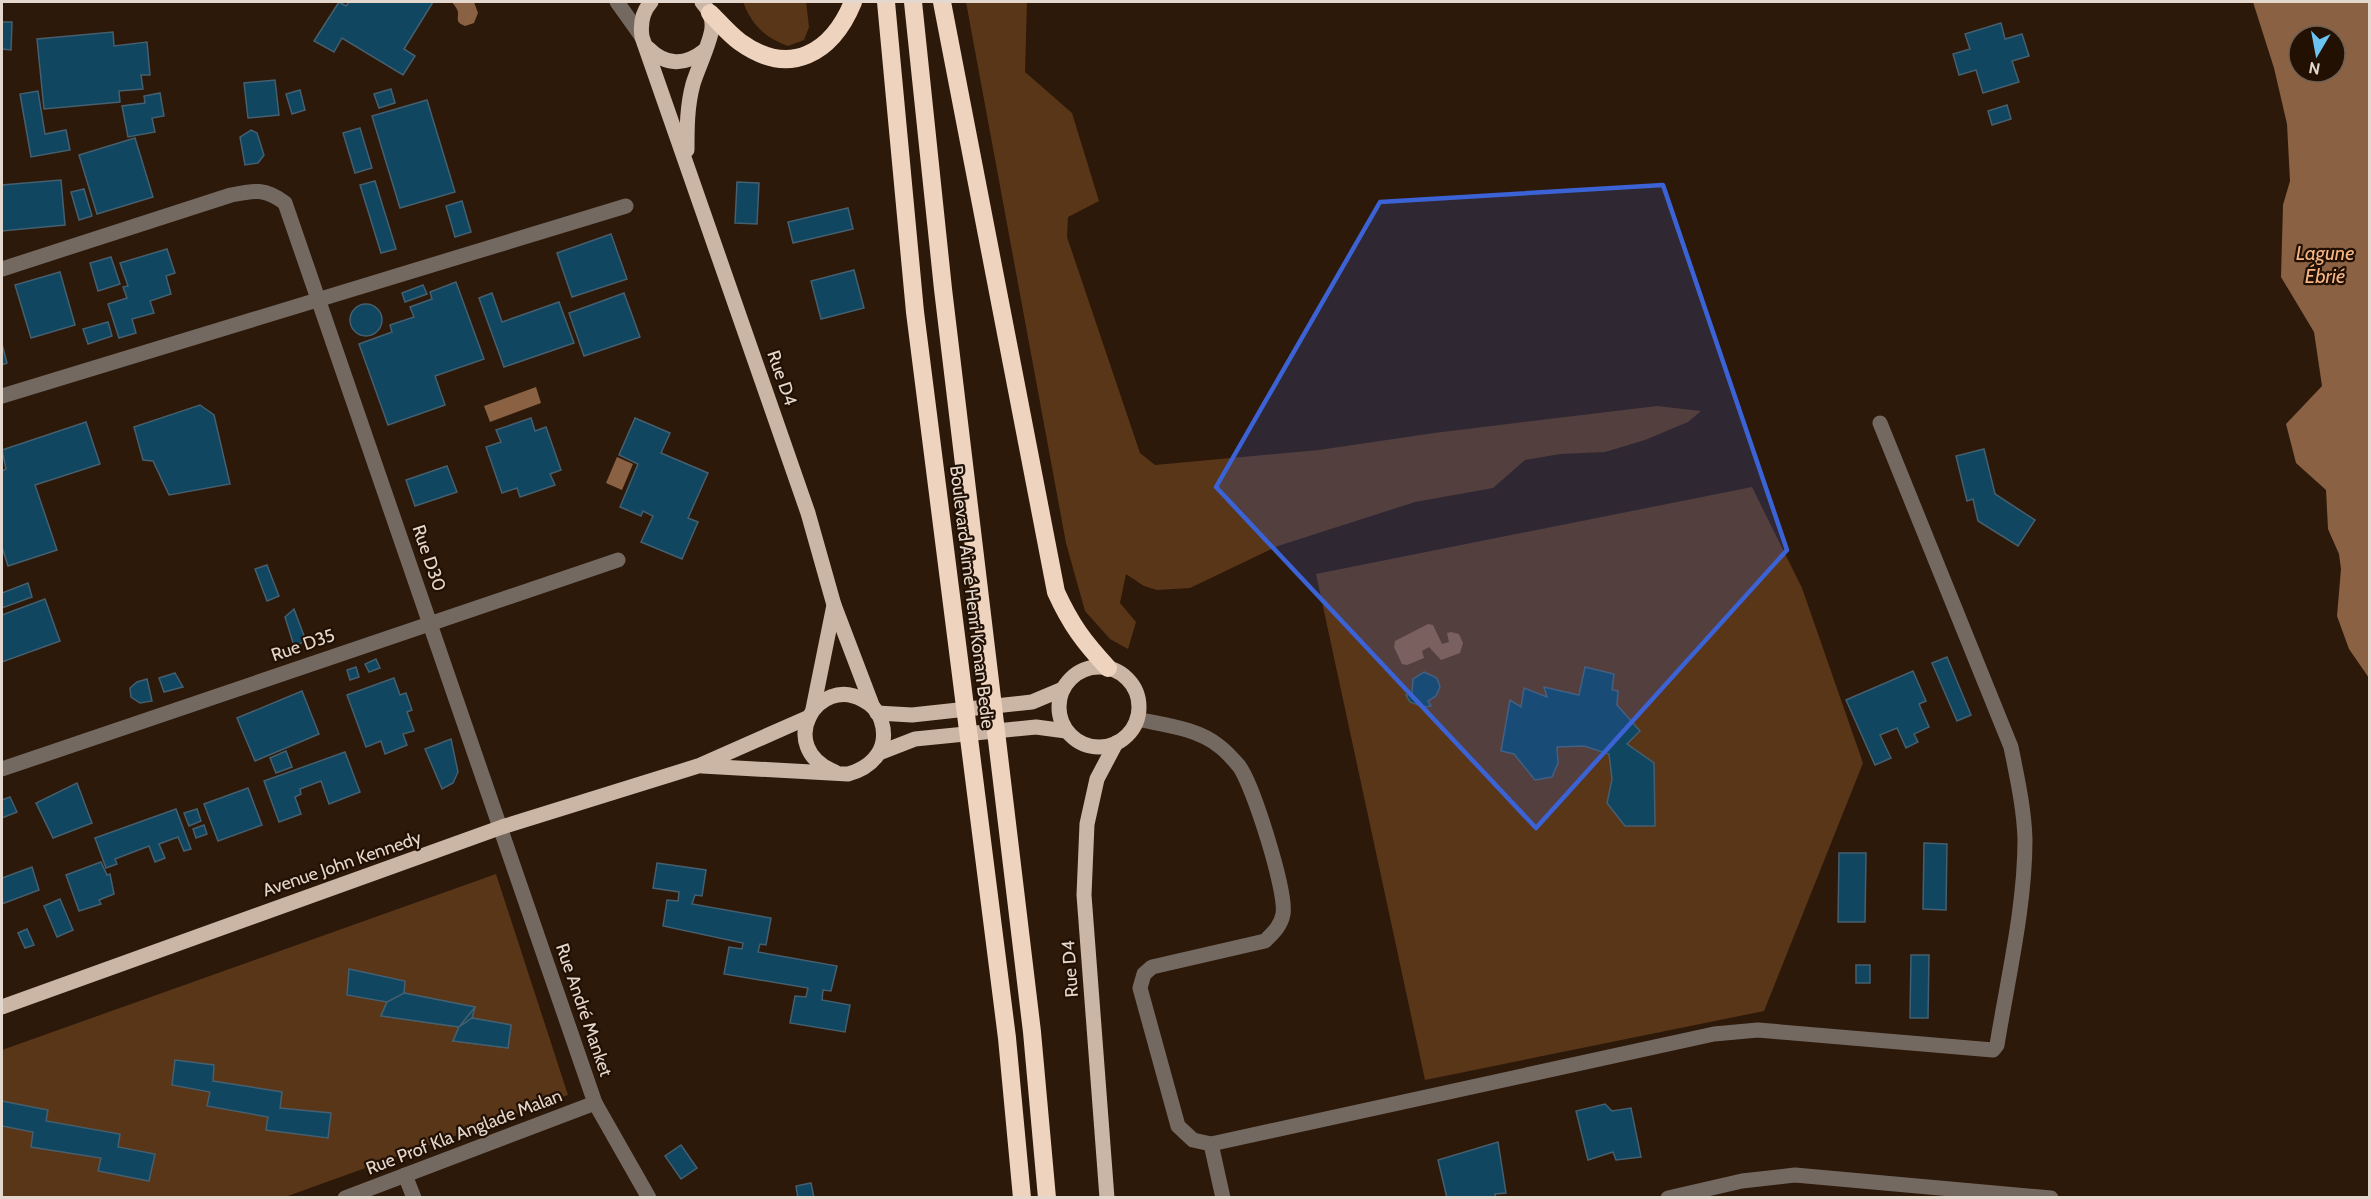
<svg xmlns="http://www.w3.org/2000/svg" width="2371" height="1199" viewBox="0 0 2371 1199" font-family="Cabin,sans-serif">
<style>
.green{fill:#5a3619}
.water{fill:#8a6142;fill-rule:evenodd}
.building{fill:#10465f;stroke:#455f6f;stroke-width:1.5}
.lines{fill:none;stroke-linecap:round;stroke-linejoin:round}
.minor{stroke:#746961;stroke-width:15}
.major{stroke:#cbb5a5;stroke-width:15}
.highway{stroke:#eed3bf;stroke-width:18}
.marked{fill:#3b63d6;fill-opacity:0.2;stroke:#3b63d6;stroke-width:4.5;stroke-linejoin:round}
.labels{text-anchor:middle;stroke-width:4.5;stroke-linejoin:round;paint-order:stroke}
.street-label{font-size:18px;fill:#e4d7cd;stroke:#221003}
.water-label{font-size:20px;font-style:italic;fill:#f8b786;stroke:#221003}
</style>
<rect width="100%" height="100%" fill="#2c190a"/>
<g class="green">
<path d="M743 2H806L809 27 804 40 788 46C765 38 752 25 743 2Z"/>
<polygon points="966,2 1027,2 1025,72 1072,113 1099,201 1068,217 1067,237 1140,453 1155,465 1319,450 1434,433 1657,406 1701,411 1688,422 1645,440 1605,452 1560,454 1525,460 1493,488 1415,502 1278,546 1190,588 1157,590 1144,586 1126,574 1120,603 1136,622 1128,649 1110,639 1085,611 1066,543"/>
<polygon points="1752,487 1802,588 1863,763 1764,1011 1425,1080 1316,574"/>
<polygon points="496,874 568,1095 285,1197 2,1197 2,1050"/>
</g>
<g class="water">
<path d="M452 2H474L478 13 474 23 465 26C456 22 458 21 458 13 458 9 454 5 452 2Z"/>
<path d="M2253 2H2369V678L2349 649 2337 616 2341 569 2339 554 2328 529 2326 490 2296 463 2286 424 2322 386 2314 332 2281 277 2283 205 2290 181 2287 124 2274 68ZM2299 36H2335V72H2299Z"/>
<polygon points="536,387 541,403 490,422 484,406"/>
<polygon points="617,457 633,464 622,490 606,483"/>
<polygon points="1428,624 1433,625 1442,644 1449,642 1447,633 1451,632 1459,634 1463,643 1460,653 1441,660 1429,647 1422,651 1424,658 1407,665 1402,664 1394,647 1395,641"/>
</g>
<g class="building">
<polygon points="339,2 346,6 349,2 433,2 404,49 415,56 403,75 342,38 334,52 314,41"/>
<polygon points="2,22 12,22 11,50 2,49"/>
<polygon points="2001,23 2005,39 2022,34 2029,56 2012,61 2019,82 1983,93 1976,70 1959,75 1953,54 1970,49 1965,34"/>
<polygon points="113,32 114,46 147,42 150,75 141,75 143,89 119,91 120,102 44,109 37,39"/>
<polygon points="275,80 279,115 248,118 244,83"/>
<polygon points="391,89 395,103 379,108 374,94"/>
<polygon points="300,90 305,110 292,114 286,94"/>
<polygon points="38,91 45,134 66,130 70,150 31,157 20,94"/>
<polygon points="160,93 164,116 152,118 155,132 128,137 122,106 145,103 144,96"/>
<polygon points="427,100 455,192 400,208 372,116"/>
<polygon points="2007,105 2011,119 1992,125 1988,111"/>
<polygon points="360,128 372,168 355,173 343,133"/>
<polygon points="251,130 257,133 264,155 258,163 245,165 240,137"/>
<polygon points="135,138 153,197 97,214 79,155"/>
<polygon points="61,180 65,225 2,231 2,185"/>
<polygon points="375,181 396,249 381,253 360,185"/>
<polygon points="737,182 759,183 757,224 735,223"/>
<polygon points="84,189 92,216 79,220 71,192"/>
<polygon points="462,201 471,232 455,237 446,206"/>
<polygon points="848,208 853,229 793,243 788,222"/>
<polygon points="611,234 627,279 572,297 557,253"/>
<polygon points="167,249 175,273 166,276 171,294 150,301 154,313 132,319 136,333 119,338 108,304 127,298 123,287 128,286 120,263"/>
<polygon points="111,257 120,284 98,291 90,263"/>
<polygon points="854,270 864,308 821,319 811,281"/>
<polygon points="60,272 75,325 31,338 15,285"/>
<polygon points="456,282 484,359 435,376 445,405 388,425 359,344 392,332 390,325 414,317 410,307 432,299 430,292"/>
<polygon points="423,285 427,294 405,302 402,293"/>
<polygon points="492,293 502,322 559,302 574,343 504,367 479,298"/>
<polygon points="624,293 640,337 584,356 569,313"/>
<circle cx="366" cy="320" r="16"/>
<polygon points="108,322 112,336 88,344 83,329"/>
<polygon points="2,344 7,363 2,365"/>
<polygon points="200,405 214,415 230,484 169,495 153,461 143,460 134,427"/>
<polygon points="531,418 535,431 546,427 561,470 550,474 555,485 520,497 517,488 502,493 486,447 501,442 496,430"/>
<polygon points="635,418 670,433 661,453 708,473 688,518 698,522 682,559 641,542 653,516 643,511 641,516 620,507 638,464 619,455"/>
<polygon points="86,422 100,464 35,485 57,550 8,566 2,547 2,471 6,469 2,450"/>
<polygon points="1984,449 1995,494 2035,520 2018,546 1978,521 1973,499 1967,501 1956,456"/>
<polygon points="447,466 457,492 415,506 406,480"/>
<polygon points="267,565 279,596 267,601 255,569"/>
<polygon points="28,583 32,597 2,608 2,593"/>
<polygon points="45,599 60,641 2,662 2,615"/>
<polygon points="294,609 306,641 294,646 285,617"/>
<polygon points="1947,657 1971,715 1957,721 1932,663"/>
<polygon points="376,659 380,668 369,672 365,664"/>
<polygon points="356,667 359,677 350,680 347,670"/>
<polygon points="1585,667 1614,674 1612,690 1618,691 1617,705 1640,731 1627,744 1654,763 1655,826 1625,826 1607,803 1612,779 1609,754 1584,746 1557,747 1558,763 1552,777 1535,780 1514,754 1501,751 1510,700 1521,707 1524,688 1547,697 1544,687 1579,695"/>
<polygon points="1913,671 1926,701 1919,704 1929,727 1914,734 1918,742 1906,748 1897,728 1880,735 1891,758 1875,765 1846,700"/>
<polygon points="1424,672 1437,678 1440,687 1436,696 1428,701 1431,706 1424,707 1410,702 1406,695 1412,693 1413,679"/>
<polygon points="175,673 183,687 164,692 159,678"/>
<polygon points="394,678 400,695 406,693 412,710 407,712 414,731 403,734 407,745 385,754 381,741 366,747 347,695"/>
<polygon points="147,679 152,701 140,703 131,697 130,688 137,682"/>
<polygon points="302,691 319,734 255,761 237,718"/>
<polygon points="451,739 458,772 453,783 442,789 425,749"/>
<polygon points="286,751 292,767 276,773 270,758"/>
<polygon points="345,752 360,792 329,804 321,781 300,789 301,794 295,797 301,814 279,822 264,781"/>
<polygon points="77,783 92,823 53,838 36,803"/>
<polygon points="248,788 262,825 218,841 204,804"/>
<polygon points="10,797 17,812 2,818 2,800"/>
<polygon points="176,809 191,849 184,851 178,837 159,844 165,858 155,862 149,846 115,859 117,864 106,868 95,838"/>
<polygon points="197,809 201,821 189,826 184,813"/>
<polygon points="204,825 207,834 196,838 193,829"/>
<polygon points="1924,843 1947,844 1946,910 1923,909"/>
<polygon points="1839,853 1866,853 1865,922 1838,922"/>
<polygon points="101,862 107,875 110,874 114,894 99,900 101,904 79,911 66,875"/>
<polygon points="657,863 706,870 702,896 695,895 692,904 771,918 766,945 760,944 758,952 837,966 831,991 823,990 822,1000 850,1005 845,1032 790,1023 795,996 806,997 808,988 724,974 729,947 742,949 743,943 663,926 667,900 678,901 679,892 653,888"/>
<polygon points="32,867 39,890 2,904 2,878"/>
<polygon points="60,899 73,930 57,937 44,906"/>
<polygon points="27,929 34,945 25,948 18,933"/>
<polygon points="1911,955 1929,955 1928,1018 1910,1018"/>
<rect x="1856" y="965" width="14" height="18"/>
<polygon points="349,969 405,981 404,993 475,1007 472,1018 511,1025 508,1048 453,1041 459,1027 381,1016 387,1002 347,995"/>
<polygon points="404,993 475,1007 459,1027 381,1016 387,1002"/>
<polygon points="472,1018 511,1025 508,1048 453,1041 459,1027"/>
<polygon points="175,1060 214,1065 213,1081 282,1092 280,1108 331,1113 328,1138 266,1130 268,1117 207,1106 210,1092 172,1085"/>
<polygon points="2,1101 48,1110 46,1121 120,1134 118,1147 155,1154 149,1181 98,1171 101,1158 31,1147 33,1132 2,1126"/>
<polygon points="1605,1104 1612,1111 1631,1108 1641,1157 1616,1160 1613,1152 1588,1160 1576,1111"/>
<polygon points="1498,1142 1506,1193 1495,1194 1496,1198 1447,1198 1438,1160"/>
<polygon points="681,1145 697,1168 681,1179 665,1156"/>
<polygon points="811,1183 814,1198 798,1198 796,1186"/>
</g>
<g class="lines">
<g class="minor">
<polyline points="617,2 642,37"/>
<path d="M2 269 231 195C255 190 265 188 285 203L595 1103 649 1198"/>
<polyline points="2,396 626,206"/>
<path d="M1137 719C1164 725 1197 728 1219 746 1226 751 1233 759 1239 766 1253 785 1287 892 1283 914 1281 926 1273 933 1265 941L1152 967 1144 974 1140 988 1178 1126 1193 1140 1211 1144 1714 1034 1758 1030 1993 1050 1997 1045C2008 977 2025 907 2025 839 2024 808 2017 777 2011 747L1880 423"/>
<polyline points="2,769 618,560"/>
<polyline points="1211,1144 1223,1198"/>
<polyline points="405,1175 414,1198"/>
<polyline points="345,1198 595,1103"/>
<polyline points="1668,1198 1742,1181 1795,1175 2051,1198"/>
</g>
<g class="major">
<path d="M651 2C642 12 640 23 642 37L808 513 834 605 872 705"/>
<path d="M648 48C666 66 685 66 705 50"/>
<path d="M687 150C687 128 687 106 693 84 697 70 712 39 712 27 713 17 708 9 702 2"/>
<circle cx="1099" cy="707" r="40"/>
<polyline points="813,709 834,605"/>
<polyline points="877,713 912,715 1032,702 1063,689"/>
<polyline points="879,753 915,739 1036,727 1066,731"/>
<path d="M702 766 848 774C874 767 890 747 881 720 878 711 871 704 863 700 818 674 774 747 835 772"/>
<polyline points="2,1007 502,827 698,766 809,717"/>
<polyline points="1107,1198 1084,895 1087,824 1097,779 1116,743"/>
</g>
<g class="highway">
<polyline points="886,2 915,312 1007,1038 1022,1198"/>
<polyline points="913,2 943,289 1032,1032 1047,1198"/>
<path d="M942 2 1056 592C1071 625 1084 642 1108 668"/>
<path d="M710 13C719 22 729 34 740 42 790 78 832 53 853 2"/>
</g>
</g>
<path class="marked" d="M1663 185 1787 550 1536 828 1216 487 1380 202Z"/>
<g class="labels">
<g class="street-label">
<text transform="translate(782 378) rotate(71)" y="6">Rue D4</text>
<text transform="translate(429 558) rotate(71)" y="6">Rue D30</text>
<text transform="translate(972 597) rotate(83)" y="6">Boulevard Aimé Henri Konan Bedie</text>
<text transform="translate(303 645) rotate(-19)" y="6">Rue D35</text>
<text transform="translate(342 864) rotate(-19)" y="6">Avenue John Kennedy</text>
<text transform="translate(1070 969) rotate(-94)" y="6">Rue D4</text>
<text transform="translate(584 1010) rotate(71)" y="6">Rue André Manket</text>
<text transform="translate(464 1132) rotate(-21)" y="6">Rue Prof Kla Anglade Malan</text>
</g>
<g class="water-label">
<text x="2325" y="260">Lagune<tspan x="2325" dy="23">Ébrié</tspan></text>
</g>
</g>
<rect width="2371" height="1199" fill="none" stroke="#e4d7cd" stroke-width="6"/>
<g transform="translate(2317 54) rotate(190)"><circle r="28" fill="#221003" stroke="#706054" stroke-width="1.5"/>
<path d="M0-4.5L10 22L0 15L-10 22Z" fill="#6bc3f2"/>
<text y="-9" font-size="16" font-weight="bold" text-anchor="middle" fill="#e4d7cd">N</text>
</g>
</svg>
